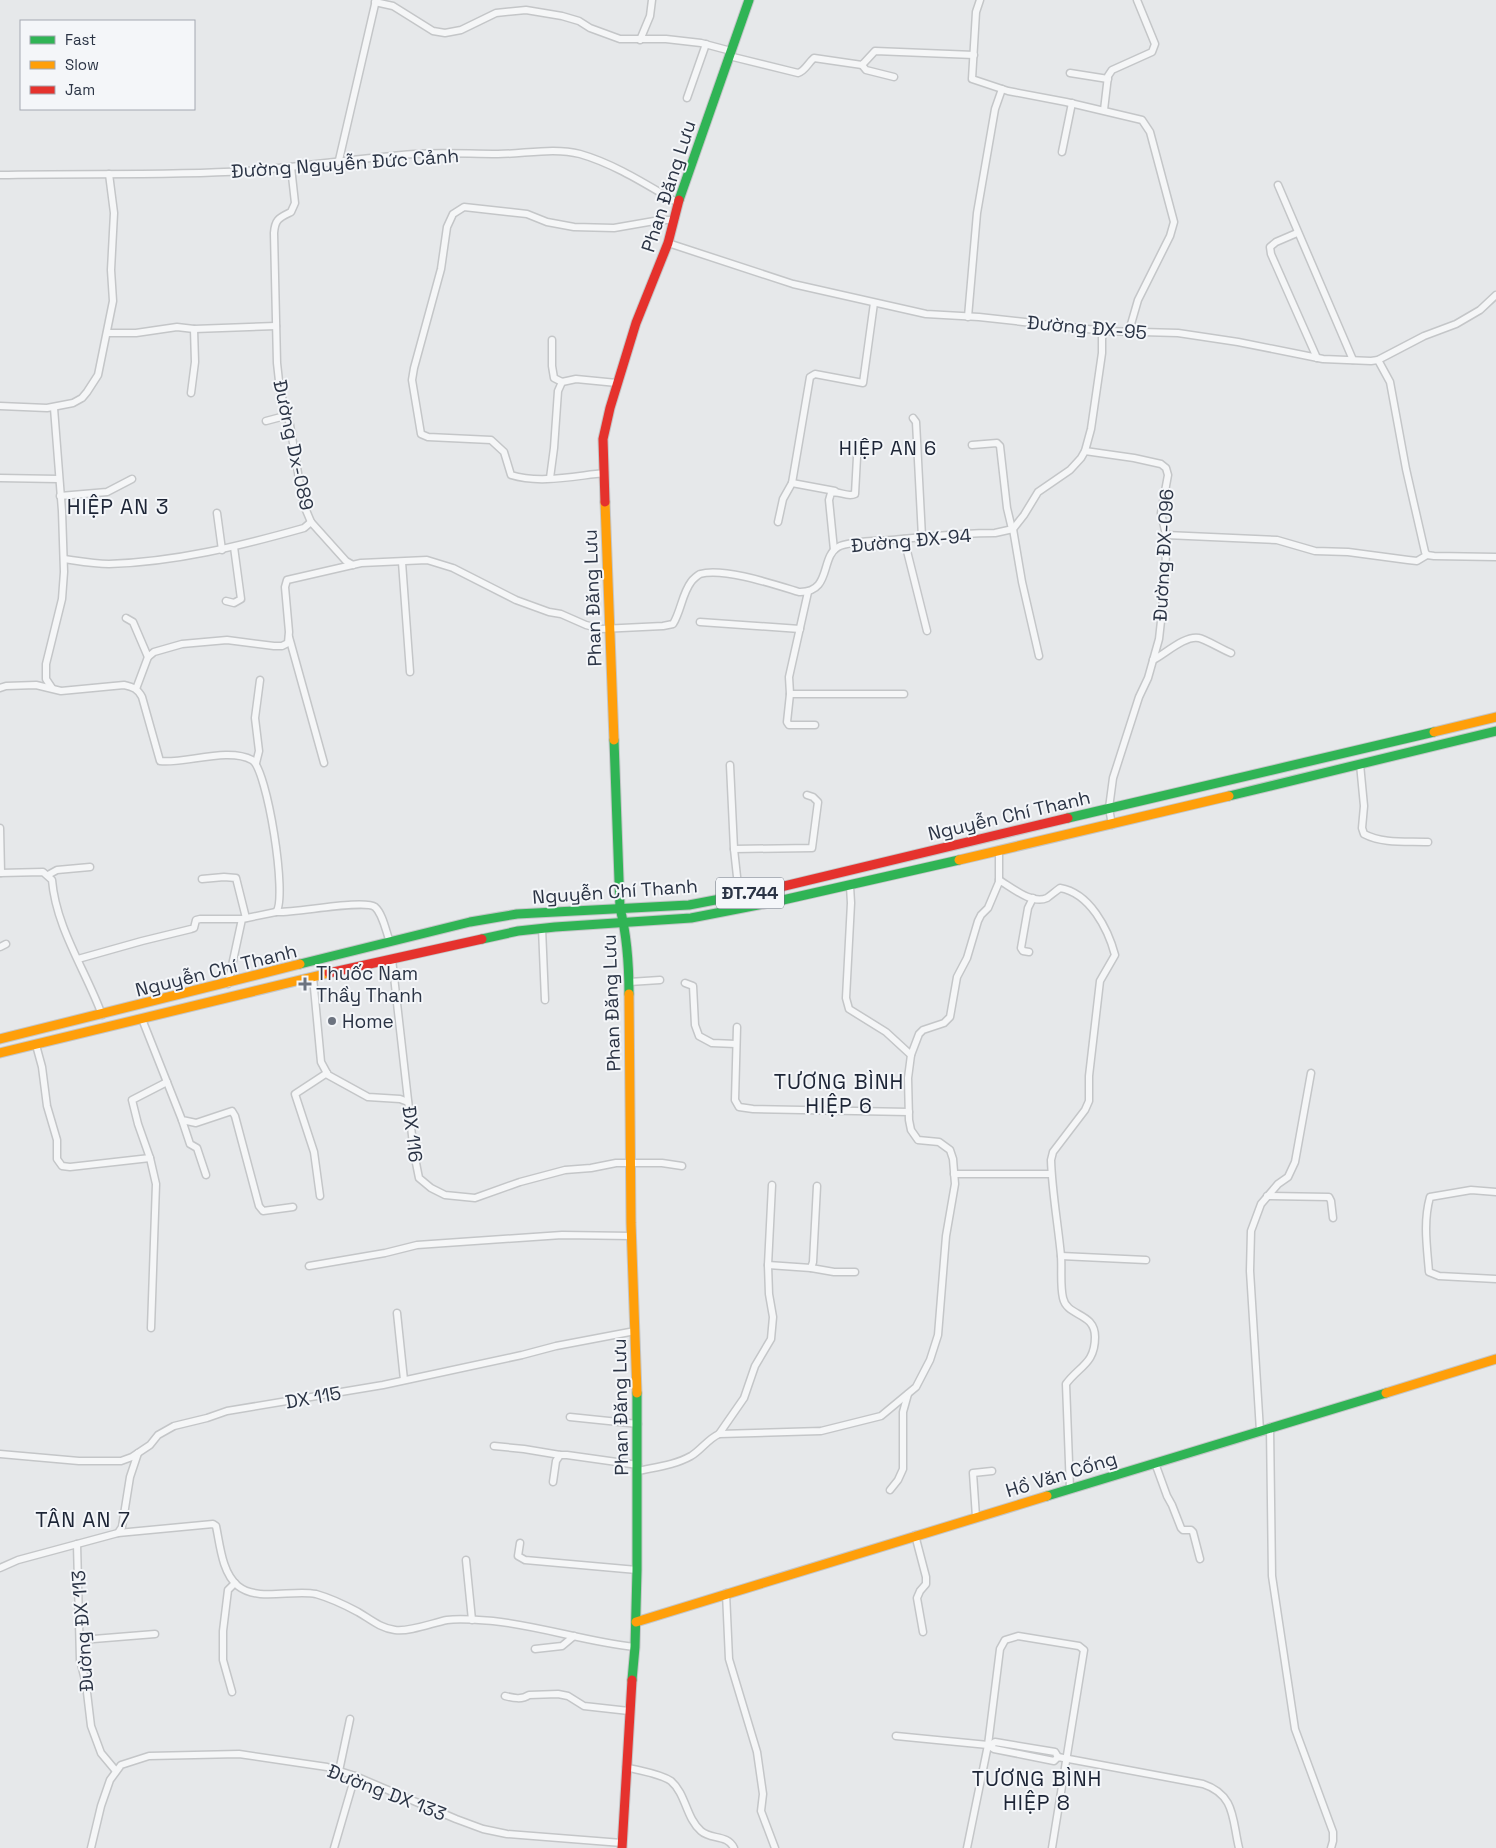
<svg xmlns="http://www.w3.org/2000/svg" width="1496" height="1848" viewBox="0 0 1496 1848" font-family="'Space Grotesk',sans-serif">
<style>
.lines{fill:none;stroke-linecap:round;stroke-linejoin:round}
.street-casing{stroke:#c4c6c8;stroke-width:9}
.fast-casing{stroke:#c4c6c8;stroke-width:11}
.slow-casing{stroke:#c4c6c8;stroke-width:11}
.jam-casing{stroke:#c4c6c8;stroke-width:11}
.street{stroke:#f5f6f7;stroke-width:6}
.fast{stroke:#30b455;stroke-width:9}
.slow{stroke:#ff9f0a;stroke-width:9}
.jam{stroke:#e5322d;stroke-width:9}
.poi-dot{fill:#6c737f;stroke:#f4f6f9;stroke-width:2}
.labels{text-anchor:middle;stroke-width:4;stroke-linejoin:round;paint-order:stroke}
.shield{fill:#f4f6f9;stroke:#676e7b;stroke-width:1}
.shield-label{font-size:18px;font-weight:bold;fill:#2b3445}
.street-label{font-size:19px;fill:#2b3445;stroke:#f4f6f9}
.poi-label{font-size:19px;fill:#2b3445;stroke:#f4f6f9;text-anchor:start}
.neighbourhood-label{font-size:20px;letter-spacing:1px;fill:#1d2536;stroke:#f4f6f9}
.quarter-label{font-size:21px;letter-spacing:1px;fill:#1d2536;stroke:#f4f6f9}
</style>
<rect width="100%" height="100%" fill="#e6e8ea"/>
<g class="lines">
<g class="street-casing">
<g id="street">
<polyline points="980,0 976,12 972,79 1008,91 1066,102 1142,120 1150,132 1174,222 1170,236 1138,300 1129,331"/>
<polyline points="375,2 393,6 433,31 445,33 461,30 496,13 526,10 562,16 579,21 590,28 620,39 666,39 701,43 731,51"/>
<polyline points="640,40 650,16 652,0"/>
<path d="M729 56 798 73C805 71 808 63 814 58L862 65 875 51 974 55"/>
<polyline points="862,65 866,70 894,77"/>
<polyline points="1070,73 1108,79"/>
<polyline points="687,98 706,44"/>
<polyline points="1104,110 1108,76 1112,70 1152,52 1155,44 1137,0"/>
<polyline points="1062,152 1072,103"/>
<polyline points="339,160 376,0"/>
<path d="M291 167 295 203 291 212C279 218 275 219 274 233L277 363 280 390 290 425 303 503 311 522 346 561 353 565"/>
<path d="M0 175C82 173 164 176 245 171 302 167 358 158 415 154 442 152 470 154 498 154 524 154 554 147 580 154 615 164 647 185 678 203"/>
<polyline points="1278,185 1353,360"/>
<polyline points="1297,233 1276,242 1270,247 1271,254 1317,358"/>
<polyline points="668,243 793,284 926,314 979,317 1105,331 1178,333 1238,342 1323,359 1371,361 1378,360 1424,336 1456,324 1480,310 1496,295"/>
<polyline points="968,317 977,213 995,109 1002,89"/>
<polyline points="107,333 136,333 177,327 194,329 276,326"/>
<polyline points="552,340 552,366 554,378 562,382 576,379 617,383"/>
<polyline points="1378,360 1390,382 1406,469 1425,552 1427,555 1434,556 1496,557"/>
<polyline points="191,393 195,362 194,329"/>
<polyline points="0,406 47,408 73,403 82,398 87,392 98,375 113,301 111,270 114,213 109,174"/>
<polyline points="913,418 916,422 922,537"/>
<polyline points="266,421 281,417 287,413"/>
<polyline points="972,445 997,443 1000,446 1007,508 1012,529"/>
<polyline points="1085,451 1134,458 1161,464 1166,468 1168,475 1161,513 1166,535 1166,555 1162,612 1159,639 1148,678 1139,697 1113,778 1109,808 1112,825"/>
<path d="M604 473C574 476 540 484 511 475L504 452 491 440 428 437 421 434 412 380 414 368 441 269 447 227 453 214 464 207 527 214 547 222 574 227 614 228 660 220H674"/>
<polyline points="0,478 58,479"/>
<polyline points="550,478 554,448 558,391 562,382"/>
<polyline points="792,483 810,377 815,374 863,383 874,303"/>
<polyline points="60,496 107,492 132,479"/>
<polyline points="217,513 222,550"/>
<polyline points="778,522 783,499 792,483 835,491"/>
<polyline points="1013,529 1022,582 1039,656"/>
<polyline points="1166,535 1277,540 1315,551 1348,552 1408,560 1417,561 1427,555"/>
<polyline points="904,539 927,631"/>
<path d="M834 550 829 500 831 493C839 490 847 498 855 494L857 457"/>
<path d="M64 559C78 561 94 564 109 564 175 562 240 546 304 528L311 522"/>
<polyline points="402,562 410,672"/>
<polyline points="808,592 789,677 790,694 904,694"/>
<polyline points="226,601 234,603 241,599 234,547"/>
<polyline points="126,618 133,622 148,657"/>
<polyline points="700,622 800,629"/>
<polyline points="289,637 324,763"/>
<path d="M1153 660C1165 654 1185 635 1199 638 1205 639 1223 650 1231 653"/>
<path d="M0 688 6 686 36 685 61 691 124 685C133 687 138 689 142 697L160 761C185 764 228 747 252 760 267 768 288 899 276 912L242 919 228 984"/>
<polyline points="52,688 46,679 46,664 62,599 64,572 62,511 54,408"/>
<path d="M136 689 148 657 154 652 182 644 227 640 274 646H282L288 643 289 632 285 587 287 580 361 563 427 560 453 568 516 600 549 612 561 614 586 625 601 629 663 626 673 624C681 611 682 594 691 582 693 579 698 575 700 574 723 567 776 585 799 592 832 593 820 557 838 547 849 541 878 541 891 540 925 537 960 533 995 533L1013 529 1024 515 1038 492 1070 470 1081 458 1085 451 1091 429 1102 353V338L1105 331"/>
<polyline points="790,694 787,722 789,725 815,725"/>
<polyline points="256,763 259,751 255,718 260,680"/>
<path d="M1360 764 1364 806 1362 828 1364 834C1383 844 1407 841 1428 842"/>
<polyline points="730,765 734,849 739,895"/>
<polyline points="0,828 1,873"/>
<polyline points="734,849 812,848 818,802 813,797 807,795"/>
<path d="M0 873 43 872 52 880C56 928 86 971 102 1015"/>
<polyline points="48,875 57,870 90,867"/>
<polyline points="202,879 224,877 236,878 246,918"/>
<path d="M999 880C1011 887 1032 905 1047 898 1051 895 1056 891 1060 888 1090 893 1108 929 1115 955L1100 981 1089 1076V1101L1085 1110 1053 1152 1051 1160C1052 1192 1058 1224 1061 1256 1062 1269 1060 1285 1063 1298 1067 1317 1095 1312 1095 1337 1095 1364 1079 1366 1066 1384L1070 1489"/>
<polyline points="850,886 851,903 846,998 849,1009 886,1032 911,1055"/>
<path d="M276 912C296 913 364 899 375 907 383 914 386 932 390 942"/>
<polyline points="542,928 545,1000"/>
<polyline points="0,947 6,944"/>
<polyline points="1029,952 1023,951 1021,948 1028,908 1033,898"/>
<polyline points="78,959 142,941 191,929 194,928 196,920 200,919 242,919"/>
<polyline points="392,959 414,1153 419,1178 431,1188 445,1195 475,1198 520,1182 565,1170 591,1168 616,1163 662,1163 682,1166"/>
<polyline points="313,977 321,1062 328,1075 368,1097 400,1099 408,1102"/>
<polyline points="629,982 660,980"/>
<polyline points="685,983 693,986 695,1025 699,1036 712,1043 736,1044"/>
<polyline points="142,1019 182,1120 196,1123 232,1111 235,1116 259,1206 263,1211 293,1207"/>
<polyline points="737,1027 735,1100 739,1107 753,1109 909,1112"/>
<polyline points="36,1045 42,1067 47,1106 57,1140 57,1159 62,1166 70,1167 150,1158"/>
<polyline points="182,1120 190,1144 197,1148 206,1175"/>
<polyline points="954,1174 1051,1174"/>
<path d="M1496 1192 1471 1190 1430 1197C1423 1222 1427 1247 1429 1272L1439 1276 1496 1279"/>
<polyline points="320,1196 314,1152 295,1094 327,1073"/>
<polyline points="1267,1196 1329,1197 1331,1201 1333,1218"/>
<polyline points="1061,1256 1146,1260"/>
<polyline points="768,1265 811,1268 813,1262 817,1186"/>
<polyline points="309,1266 385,1253 417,1245 562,1235 632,1236"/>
<polyline points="811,1268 834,1272 855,1272"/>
<polyline points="397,1313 404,1380"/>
<polyline points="151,1328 156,1184 150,1158 138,1124 132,1100 167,1082"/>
<polyline points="570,1417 638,1424"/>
<polyline points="1270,1427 1272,1576 1295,1729 1333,1832 1333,1841 1331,1848"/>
<polyline points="1260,1431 1250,1271 1251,1231 1261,1204 1278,1184 1288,1177 1295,1162 1311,1073"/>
<polyline points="719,1434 821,1431 881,1416 916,1387 930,1360 938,1335 946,1236 955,1184 953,1159 950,1150 939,1142 918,1140 911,1130 909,1120 908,1078 911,1055 919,1034 923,1030 944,1023 950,1017 957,977 967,958 978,921 981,915 988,908 999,882 999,850"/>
<polyline points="494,1446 524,1449 560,1455 567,1455 638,1465"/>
<polyline points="0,1454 79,1461 121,1461 132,1457 150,1445 158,1435 174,1426 207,1418 227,1411 383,1385 522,1355 556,1346 635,1331"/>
<polyline points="1155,1463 1167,1496 1172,1505 1181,1528 1183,1530 1191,1530 1193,1532 1200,1559"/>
<path d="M638 1471C656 1467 675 1465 691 1456 701 1450 708 1439 719 1434L744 1398 755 1366 771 1339 773 1317 769 1294 768 1265 772 1185"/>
<polyline points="553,1482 556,1461 560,1455"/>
<polyline points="890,1490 898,1480 903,1469 903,1412 908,1394"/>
<polyline points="976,1517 973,1473 992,1471"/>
<path d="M118 1533 213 1524 216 1526C220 1545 222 1573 238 1586 258 1602 293 1589 316 1594 330 1598 345 1605 358 1612 370 1619 380 1628 395 1630 410 1632 432 1623 447 1620 461 1618 479 1620 493 1621 541 1626 587 1642 635 1647"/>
<polyline points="915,1535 926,1577 926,1584 920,1591 917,1598 923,1632"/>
<polyline points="520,1543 518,1556 525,1560 637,1570"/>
<polyline points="77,1544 80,1660 86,1684 91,1726 101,1753 116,1771"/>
<polyline points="466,1560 472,1620"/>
<polyline points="0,1568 18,1560 118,1533 122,1527 130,1477 138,1453"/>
<polyline points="726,1593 729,1659 757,1752 763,1794 761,1811 775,1848"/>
<polyline points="81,1640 155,1634"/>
<polyline points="535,1649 562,1646 574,1636"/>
<polyline points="232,1692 223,1660 223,1631 228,1590 235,1583"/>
<path d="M505 1696C513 1698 522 1700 529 1695L558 1694 568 1696 584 1706 629 1711"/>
<path d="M896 1736 988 1745 994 1749 1054 1761 1058 1757 1203 1784C1236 1795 1232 1820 1239 1848"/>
<polyline points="991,1745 995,1742 1055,1752 1058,1757"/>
<path d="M626 1767C639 1771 659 1773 671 1781 686 1794 686 1818 701 1831 711 1840 727 1834 734 1848"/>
<polyline points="339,1771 350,1719"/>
<polyline points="91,1848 101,1806 110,1780 121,1765 149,1756 239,1754 327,1767 355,1776 456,1819 483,1829 507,1834 622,1843"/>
<polyline points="334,1848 355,1776"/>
<polyline points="967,1848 988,1745 1000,1649 1005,1640 1018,1636 1079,1646 1084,1650 1052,1848"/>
</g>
</g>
<g class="fast-casing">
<g id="fast">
<polyline points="679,200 749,0"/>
<path d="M614 740 620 908C627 936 629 965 629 994"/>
<polyline points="1229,796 1496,731"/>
<polyline points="1068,818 1434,732"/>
<polyline points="482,939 518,931 555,927 691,918 774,902 959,860"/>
<polyline points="300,964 470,922 517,914 689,905 772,889"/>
<polyline points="1047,1496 1386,1393"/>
<polyline points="632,1680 635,1647 637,1570 637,1393"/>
</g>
</g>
<g class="slow-casing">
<g id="slow">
<polyline points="605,502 614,740"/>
<polyline points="1434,732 1496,717"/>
<polyline points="959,860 1229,796"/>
<polyline points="629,994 631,1223 637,1393"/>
<polyline points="0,1039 300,964"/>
<polyline points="0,1053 329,973"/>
<polyline points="1386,1393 1496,1359"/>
<polyline points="636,1622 1047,1496"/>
</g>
</g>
<g class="jam-casing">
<g id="jam">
<polyline points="605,502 603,439 610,408 636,323 668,243 679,200"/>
<polyline points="772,889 1068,818"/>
<polyline points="329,973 482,939"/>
<polyline points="622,1848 632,1680"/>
</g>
</g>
<use href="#street" class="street"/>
<use href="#fast" class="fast"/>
<use href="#slow" class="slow"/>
<use href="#jam" class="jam"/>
</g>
<g class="poi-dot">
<path d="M302.5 976.5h5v5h5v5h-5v5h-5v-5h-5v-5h5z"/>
<circle cx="332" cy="1021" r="5"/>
</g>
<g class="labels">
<rect class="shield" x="716" y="877.5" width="68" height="31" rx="4"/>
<g class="shield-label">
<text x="750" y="899">ĐT.744</text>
</g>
<g class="street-label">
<text transform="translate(345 163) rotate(-4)" y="7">Đường Nguyễn Đức Cảnh</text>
<text transform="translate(668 186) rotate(-72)" y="7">Phan Đăng Lưu</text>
<text transform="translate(1087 327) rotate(5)" y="7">Đường ĐX-95</text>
<text transform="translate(294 445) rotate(78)" y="7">Đường Dx-089</text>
<text transform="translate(911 540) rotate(-5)" y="7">Đường ĐX-94</text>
<text transform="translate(1163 555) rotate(-87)" y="7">Đường ĐX-096</text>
<text transform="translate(592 598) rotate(-92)" y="7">Phan Đăng Lưu</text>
<text transform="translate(1009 815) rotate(-13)" y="7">Nguyễn Chí Thanh</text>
<text transform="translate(615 891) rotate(-4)" y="7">Nguyễn Chí Thanh</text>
<text transform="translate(216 970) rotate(-14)" y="7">Nguyễn Chí Thanh</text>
<text transform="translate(611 1003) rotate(-92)" y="7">Phan Đăng Lưu</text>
<text transform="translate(413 1134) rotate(83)" y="7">ĐX 116</text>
<text transform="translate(313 1397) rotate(-10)" y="7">DX 115</text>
<text transform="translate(620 1407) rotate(-91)" y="7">Phan Đăng Lưu</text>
<text transform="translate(1061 1474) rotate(-17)" y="7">Hồ Văn Cống</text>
<text transform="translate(82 1631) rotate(-94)" y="7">Đường ĐX 113</text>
<text transform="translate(387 1792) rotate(21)" y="7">Đường DX 133</text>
</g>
<g class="poi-label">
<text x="316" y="980">Thuốc Nam<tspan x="316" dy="22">Thầy Thanh</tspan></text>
<text x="342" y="1028">Home</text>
</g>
<g class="neighbourhood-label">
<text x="888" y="455">HIỆP AN 6</text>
</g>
<g class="quarter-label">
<text x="118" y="514">HIỆP AN 3</text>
<text x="839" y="1089">TƯƠNG BÌNH<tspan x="839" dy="24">HIỆP 6</tspan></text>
<text x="83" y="1527">TÂN AN 7</text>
<text x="1037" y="1786">TƯƠNG BÌNH<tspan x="1037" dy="24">HIỆP 8</tspan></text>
</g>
</g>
<rect x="20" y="20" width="175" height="90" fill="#f4f6f9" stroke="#a4a8b1"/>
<rect x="30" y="36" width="25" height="8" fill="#30b455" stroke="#a4a8b1"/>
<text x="65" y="45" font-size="15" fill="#2b3445">Fast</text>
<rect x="30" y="61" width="25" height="8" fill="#ff9f0a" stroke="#a4a8b1"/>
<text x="65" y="70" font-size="15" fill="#2b3445">Slow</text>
<rect x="30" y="86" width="25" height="8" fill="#e5322d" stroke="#a4a8b1"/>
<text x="65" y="95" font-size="15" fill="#2b3445">Jam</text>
</svg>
